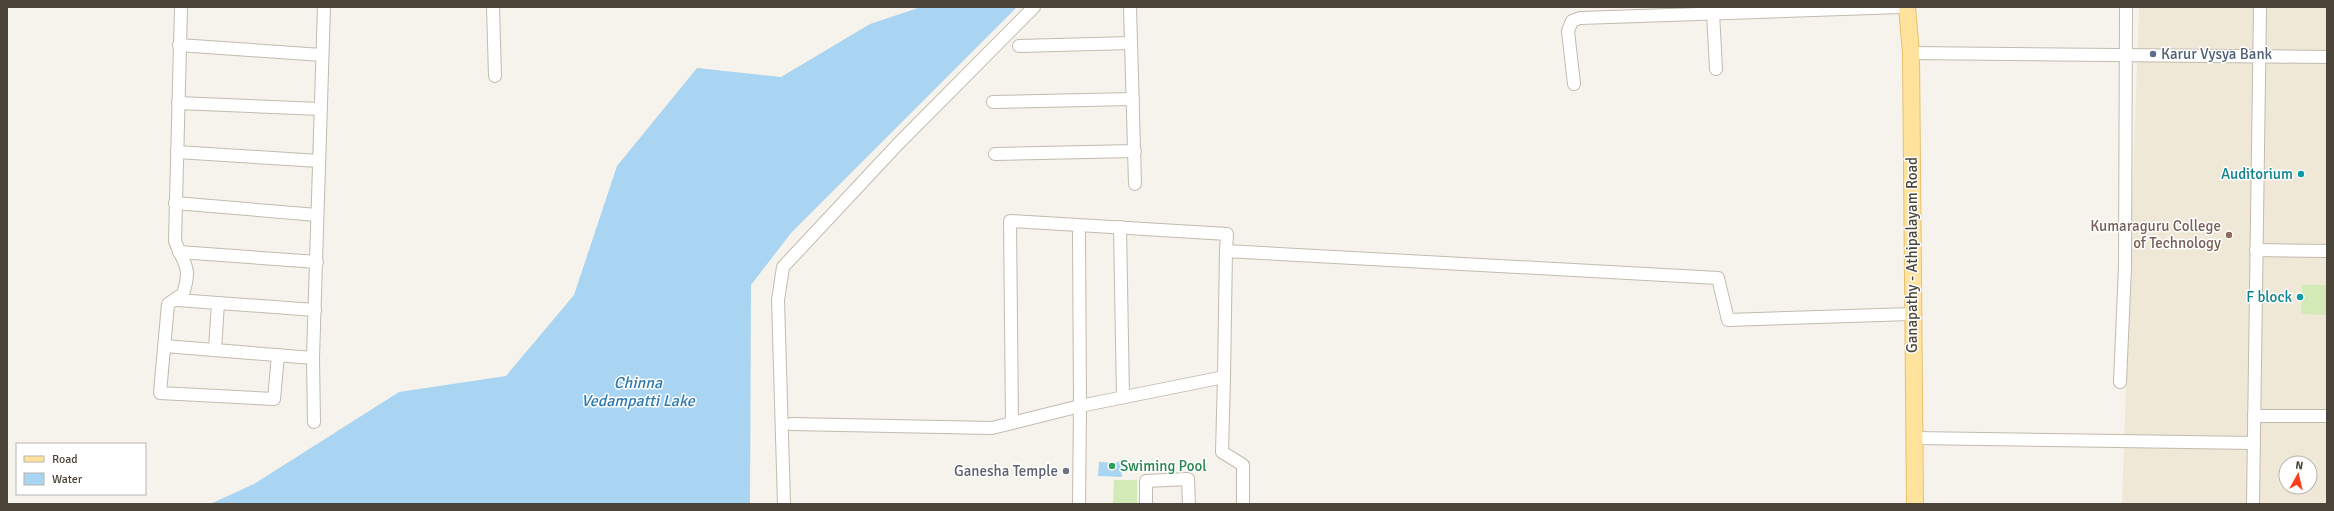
<svg xmlns="http://www.w3.org/2000/svg" width="2334" height="511" viewBox="0 0 2334 511" font-family="Signika,sans-serif">
<style>
.education{fill:#efe8d6;fill-rule:evenodd}
.green{fill:#d2eab5}
.water{fill:#a9d4f2}
.lines{fill:none;stroke-linecap:round;stroke-linejoin:round}
.minor-casing{stroke:#c2bbae;stroke-width:14}
.major-casing{stroke:#e6c16a;stroke-width:18}
.minor{stroke:#fff;stroke-width:12}
.major{stroke:#ffe39c;stroke-width:16}
.service-dot{fill:#5c6f8a;stroke:#fff;stroke-width:1.5}
.culture-dot{fill:#0f9aa8;stroke:#fff;stroke-width:1.5}
.education-dot{fill:#8d6e63;stroke:#fff;stroke-width:1.5}
.leisure-dot{fill:#2e9e5b;stroke:#fff;stroke-width:1.5}
.worship-dot{fill:#6b7280;stroke:#fff;stroke-width:1.5}
.labels{text-anchor:middle;stroke-width:3;stroke-linejoin:round;paint-order:stroke}
.service-label{font-size:15px;fill:#4e5e75;stroke:#fff;text-anchor:start}
.culture-label{font-size:15px;fill:#0d838f;stroke:#fff;text-anchor:end}
.education-label{font-size:15px;fill:#785e54;stroke:#fff;text-anchor:end}
.street-label{font-size:15px;fill:#4b4439;stroke:#fff}
.leisure-label{font-size:15px;fill:#27864d;stroke:#fff;text-anchor:start}
.worship-label{font-size:15px;fill:#5b616d;stroke:#fff;text-anchor:end}
.water-label{font-size:16px;font-style:italic;fill:#2e7ab2;stroke:#fff}
</style>
<rect width="100%" height="100%" fill="#f6f3ec"/>
<path class="education" d="M2139 7H2327V504H2122ZM2286 463H2310V487H2286Z"/>
<g class="green">
<polygon points="2302,285 2327,285 2327,315 2301,314"/>
<polygon points="1114,480 1137,480 1137,504 1113,504"/>
</g>
<g class="water">
<polygon points="921,7 1017,7 791,233 751,285 750,504 210,504 254,484 399,392 506,376 574,295 617,166 697,68 781,77 870,24"/>
<polygon points="1125,458 1125,471 1121,469 1122,477 1098,476 1099,462 1116,463"/>
</g>
<g class="lines">
<g class="minor-casing">
<g id="minor">
<path d="M181 7 175 241C184 265 192 266 183 294L168 304 160 393 274 399 278 355"/>
<polyline points="493,7 495,76"/>
<polyline points="1130,7 1135,184"/>
<polyline points="1713,13 1716,69"/>
<polyline points="179,45 322,55"/>
<polyline points="1019,46 1131,43"/>
<polyline points="1911,53 2327,57"/>
<polyline points="1574,84 1568,31 1572,21 1580,18 1901,7"/>
<polyline points="993,102 1133,99"/>
<polyline points="178,103 320,109"/>
<polyline points="177,152 319,161"/>
<polyline points="995,154 1135,151"/>
<polyline points="175,203 317,215"/>
<polyline points="1120,227 1123,397"/>
<polyline points="2256,250 2327,251"/>
<polyline points="179,252 317,262"/>
<polyline points="177,300 315,310"/>
<polyline points="165,346 313,358"/>
<polyline points="215,350 218,303"/>
<polyline points="1224,377 1222,452 1243,465 1243,504"/>
<polyline points="2120,382 2125,267 2126,7"/>
<polyline points="2254,416 2327,416"/>
<polyline points="314,422 313,358 324,7"/>
<polyline points="1012,423 1010,221 1227,234 1226,251"/>
<polyline points="791,424 992,428 1080,406 1079,233"/>
<polyline points="1914,438 2254,443"/>
<polyline points="784,504 778,300 783,267 898,144 1034,7"/>
<polyline points="1079,504 1080,406 1224,377 1226,251 1718,278 1728,320 1912,314"/>
<polyline points="1146,504 1146,481 1188,479 1189,504"/>
<polyline points="2253,504 2260,7"/>
</g>
</g>
<g class="major-casing">
<polyline id="major" points="1907,7 1911,53 1915,504"/>
</g>
<use href="#minor" class="minor"/>
<use href="#major" class="major"/>
</g>
<circle class="service-dot" cx="2153" cy="54" r="4"/>
<g class="culture-dot">
<circle cx="2301" cy="174" r="4"/>
<circle cx="2300" cy="297" r="4"/>
</g>
<circle class="education-dot" cx="2229" cy="235" r="4"/>
<circle class="leisure-dot" cx="1112" cy="466" r="4"/>
<circle class="worship-dot" cx="1066" cy="471" r="4"/>
<g class="labels">
<g class="service-label">
<text x="2161" y="59">Karur Vysya Bank</text>
</g>
<g class="culture-label">
<text x="2293" y="179">Auditorium</text>
<text x="2292" y="302">F block</text>
</g>
<g class="education-label">
<text x="2221" y="231">Kumaraguru College<tspan x="2221" dy="17">of Technology</tspan></text>
</g>
<g class="street-label">
<text transform="translate(1912 255) rotate(-90)" y="5">Ganapathy - Athipalayam Road</text>
</g>
<g class="leisure-label">
<text x="1120" y="471">Swiming Pool</text>
</g>
<g class="worship-label">
<text x="1058" y="476">Ganesha Temple</text>
</g>
<g class="water-label">
<text x="638" y="388">Chinna<tspan x="638" dy="18">Vedampatti Lake</tspan></text>
</g>
</g>
<rect width="2334" height="511" fill="none" stroke="#4b4439" stroke-width="16"/>
<rect x="16" y="443" width="130" height="52" fill="#ffffff" stroke="#b7b4b0"/>
<rect x="24" y="456" width="20" height="6" fill="#ffe39c" stroke="#b7b4b0"/>
<text x="52" y="463" font-size="12" fill="#4b4439">Road</text>
<rect x="24" y="473" width="20" height="12" fill="#a9d4f2" stroke="#b7b4b0"/>
<text x="52" y="483" font-size="12" fill="#4b4439">Water</text>
<g transform="translate(2298 475) rotate(8)"><circle r="19" fill="#ffffff" stroke="#b7b4b0"/>
<path d="M0-3L7 15L0 10L-7 15Z" fill="#fc3f1d"/>
<text y="-6" font-size="11" font-weight="bold" text-anchor="middle" fill="#4b4439">N</text>
</g>
</svg>
